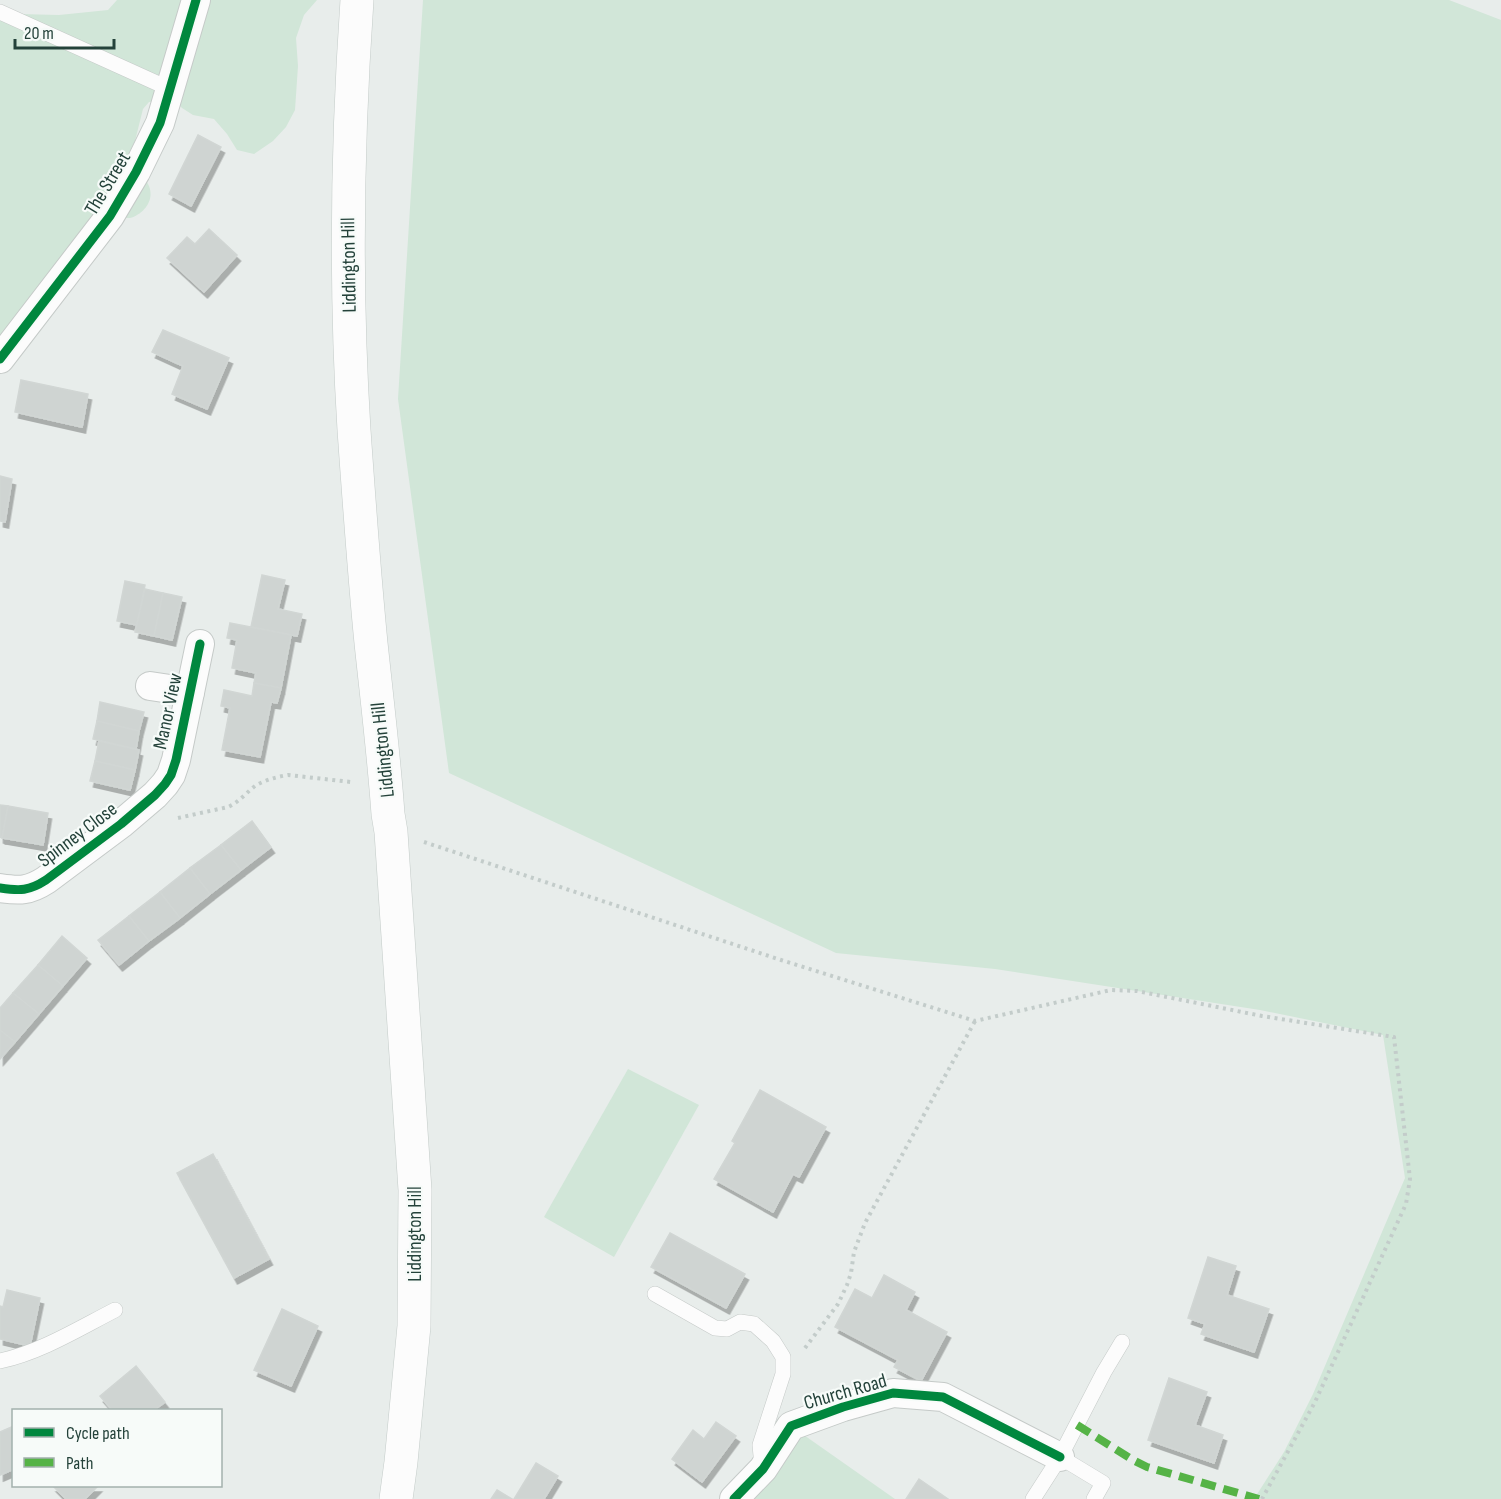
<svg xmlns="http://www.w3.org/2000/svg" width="1501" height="1499" viewBox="0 0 1501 1499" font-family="'Sofia Sans Condensed',sans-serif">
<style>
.green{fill:#d1e6d8}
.building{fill:#cfd4d2;stroke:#d1d6d4;stroke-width:1.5;filter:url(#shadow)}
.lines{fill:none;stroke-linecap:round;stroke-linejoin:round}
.service-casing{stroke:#c5cac8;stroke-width:16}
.minor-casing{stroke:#c5cac8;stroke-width:30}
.secondary-casing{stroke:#c3cbc8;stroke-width:34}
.path{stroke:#c3ccca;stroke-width:4;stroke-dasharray:3 4.5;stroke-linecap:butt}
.service{stroke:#fcfcfc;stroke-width:15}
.minor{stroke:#fcfcfc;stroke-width:28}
.secondary{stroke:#fcfcfc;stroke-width:33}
.quiet{stroke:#55b346;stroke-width:8;stroke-dasharray:15 8;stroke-linecap:butt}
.cycleway-casing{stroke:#f7fbf9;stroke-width:13}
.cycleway{stroke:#00873e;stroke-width:9}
.labels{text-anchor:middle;stroke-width:4.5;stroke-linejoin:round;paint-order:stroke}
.street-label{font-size:20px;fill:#24423a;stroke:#f7fbf9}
</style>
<defs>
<filter id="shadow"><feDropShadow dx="3.5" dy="6" stdDeviation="0" flood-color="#0004"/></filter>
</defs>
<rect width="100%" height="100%" fill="#e8edeb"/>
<g class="green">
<path d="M117 0H317L304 15 296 38 298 66 295 110 286 127 273 141 254 154 237 150 227 134 214 119 193 115 182 108 174 100 149 102 143 109 135 141 127 157C134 165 144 176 148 184 156 199 144 214 130 218 126 218 123 218 120 218L0 342V21L19 14 59 15 108 10Z"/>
<polygon points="423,0 1449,0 1501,20 1501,1499 1254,1499 1284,1452 1313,1394 1405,1178 1383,1035 1260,1010 995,969 836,953 449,773 398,399"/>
<polygon points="628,1069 699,1105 614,1257 544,1217"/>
<polygon points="791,1426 895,1499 734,1499"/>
</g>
<g class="building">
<polygon points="198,135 221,147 191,206 169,194"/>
<polygon points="209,229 237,255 204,292 167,258 187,237 195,244"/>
<polygon points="163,330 229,358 207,409 172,394 183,366 152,352"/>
<polygon points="21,380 88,394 82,427 15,412"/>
<polygon points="0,476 12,479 5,522 0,521"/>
<polygon points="262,575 285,580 278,609 302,614 297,636 251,627"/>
<polygon points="125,581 145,585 137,625 117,621"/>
<polygon points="145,589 163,593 154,636 135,632"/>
<polygon points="163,593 182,597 172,640 154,636"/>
<polygon points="230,623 291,635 281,688 254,683 256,673 232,668 237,640 227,638"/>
<polygon points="254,683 281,688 277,703 271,702 260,757 222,750 230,708 221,706 224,690 252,696"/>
<polygon points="100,702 144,712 139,731 97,721"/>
<polygon points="97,721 139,731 136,749 93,739"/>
<polygon points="99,741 139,750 135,770 95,761"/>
<polygon points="95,761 135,770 130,790 90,781"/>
<polygon points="0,805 8,806 2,838 0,837"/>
<polygon points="8,806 48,813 43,845 2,838"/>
<polygon points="252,821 271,847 241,870 221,845"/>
<polygon points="221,845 241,870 210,894 190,868"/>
<polygon points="190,868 210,894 180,918 160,892"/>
<polygon points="160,892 180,918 149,941 129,916"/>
<polygon points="129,916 149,941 119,965 98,940"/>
<polygon points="62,936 87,958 63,986 38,965"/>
<polygon points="38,965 63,986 39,1014 13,993"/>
<polygon points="13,993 39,1014 15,1042 0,1030 0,1008"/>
<polygon points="0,1030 15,1042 0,1059"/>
<polygon points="760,1090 826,1127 799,1177 793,1174 773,1212 714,1179 735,1143 732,1141"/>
<polygon points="213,1154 269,1259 234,1278 177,1173"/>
<polygon points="670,1233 745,1274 726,1308 651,1267"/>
<polygon points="1208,1257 1236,1266 1227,1295 1269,1309 1254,1352 1201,1334 1205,1324 1188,1318"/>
<polygon points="884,1275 915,1292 906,1310 947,1332 921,1381 894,1367 898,1360 835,1327 855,1289 872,1298"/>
<polygon points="7,1290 40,1298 30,1346 0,1339 0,1306 3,1307"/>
<polygon points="282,1309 318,1326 291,1386 254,1370"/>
<polygon points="136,1366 165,1402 154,1410 112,1410 100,1396"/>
<polygon points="1169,1378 1207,1392 1195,1425 1223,1435 1214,1463 1148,1440"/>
<polygon points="716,1422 736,1436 702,1482 672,1459 693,1430 704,1439"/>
<polygon points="14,1426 14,1469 0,1475 0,1432"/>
<polygon points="536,1463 558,1476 544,1499 514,1499"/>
<polygon points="919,1479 948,1499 906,1499"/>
<polygon points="53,1486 98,1486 85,1499 66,1499"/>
<polygon points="497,1490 512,1499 491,1499"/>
</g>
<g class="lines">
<g class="service-casing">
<g id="service">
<polyline points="0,12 170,89"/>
<polyline points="655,1294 715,1328 727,1329 740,1322 754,1324 773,1341 783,1357 783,1374 760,1445 762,1466"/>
<path d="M0 1361C41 1352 78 1329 115 1310"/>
<polyline points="1060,1457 1103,1483 1094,1499"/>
<polyline points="1033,1499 1060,1457 1104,1372 1122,1342"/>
</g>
</g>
<g class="minor-casing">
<g id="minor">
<polyline points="0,359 110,216 136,172 160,123 196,0"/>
<polyline points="150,686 190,692"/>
<path d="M0 888C20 891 29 891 46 880L121 824 155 795 165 784 171 775 176 760 200 644"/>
<polyline points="734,1499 763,1469 791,1426 843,1407 893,1393 943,1397 1060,1457"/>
</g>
</g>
<g class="secondary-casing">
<path id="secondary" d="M357 0C347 144 345 286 354 430 359 501 364 572 371 643 377 700 384 757 388 814L391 832 415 1190 414 1326 401 1462 396 1499"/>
</g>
<g class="path">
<path d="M178 818 228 807C239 802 246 793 255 786 265 780 276 777 288 775L351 782"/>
<polyline points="424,842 781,960 975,1021 1111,990 1137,991 1262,1016 1394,1037 1410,1179 1406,1204 1315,1402 1262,1499"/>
<polyline points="805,1348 838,1304 847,1285 851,1273 854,1252 865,1223 975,1021"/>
</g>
<use href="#service" class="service"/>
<use href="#minor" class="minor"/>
<use href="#secondary" class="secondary"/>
<polyline class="quiet" points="1077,1425 1133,1460 1147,1467 1259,1499"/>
<g class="cycleway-casing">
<g id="cycleway">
<polyline points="0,359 110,216 136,172 160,123 196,0"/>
<path d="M0 888C20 891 29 891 46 880L121 824 155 795 165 784 171 775 176 760 200 644"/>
<polyline points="734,1499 763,1469 791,1426 843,1407 893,1393 943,1397 1060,1457"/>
</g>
</g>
<use href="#cycleway" class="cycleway"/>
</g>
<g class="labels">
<g class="street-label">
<text transform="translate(107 183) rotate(-59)" y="7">The Street</text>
<text transform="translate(348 265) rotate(-91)" y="7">Liddington Hill</text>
<text transform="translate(167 711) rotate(-78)" y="7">Manor View</text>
<text transform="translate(382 750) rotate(-96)" y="7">Liddington Hill</text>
<text transform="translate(77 834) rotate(-37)" y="7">Spinney Close</text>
<text transform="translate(414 1234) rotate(-90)" y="7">Liddington Hill</text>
<text transform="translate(845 1391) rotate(-16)" y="7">Church Road</text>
</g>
</g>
<rect x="12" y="1409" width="210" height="78" fill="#f7fbf9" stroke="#a3b1ad" stroke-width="1.5"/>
<rect x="24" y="1428" width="30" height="9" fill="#00873e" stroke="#a3b1ad" stroke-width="1.5"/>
<text x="66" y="1439" font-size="18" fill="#24423a">Cycle path</text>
<rect x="24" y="1458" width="30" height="9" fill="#55b346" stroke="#a3b1ad" stroke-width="1.5"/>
<text x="66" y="1469" font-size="18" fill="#24423a">Path</text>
<path d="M15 39v9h99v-9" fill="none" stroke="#24423a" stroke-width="3"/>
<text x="24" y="39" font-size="18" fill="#24423a" stroke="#f7fbf9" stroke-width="4.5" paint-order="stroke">20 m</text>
</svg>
